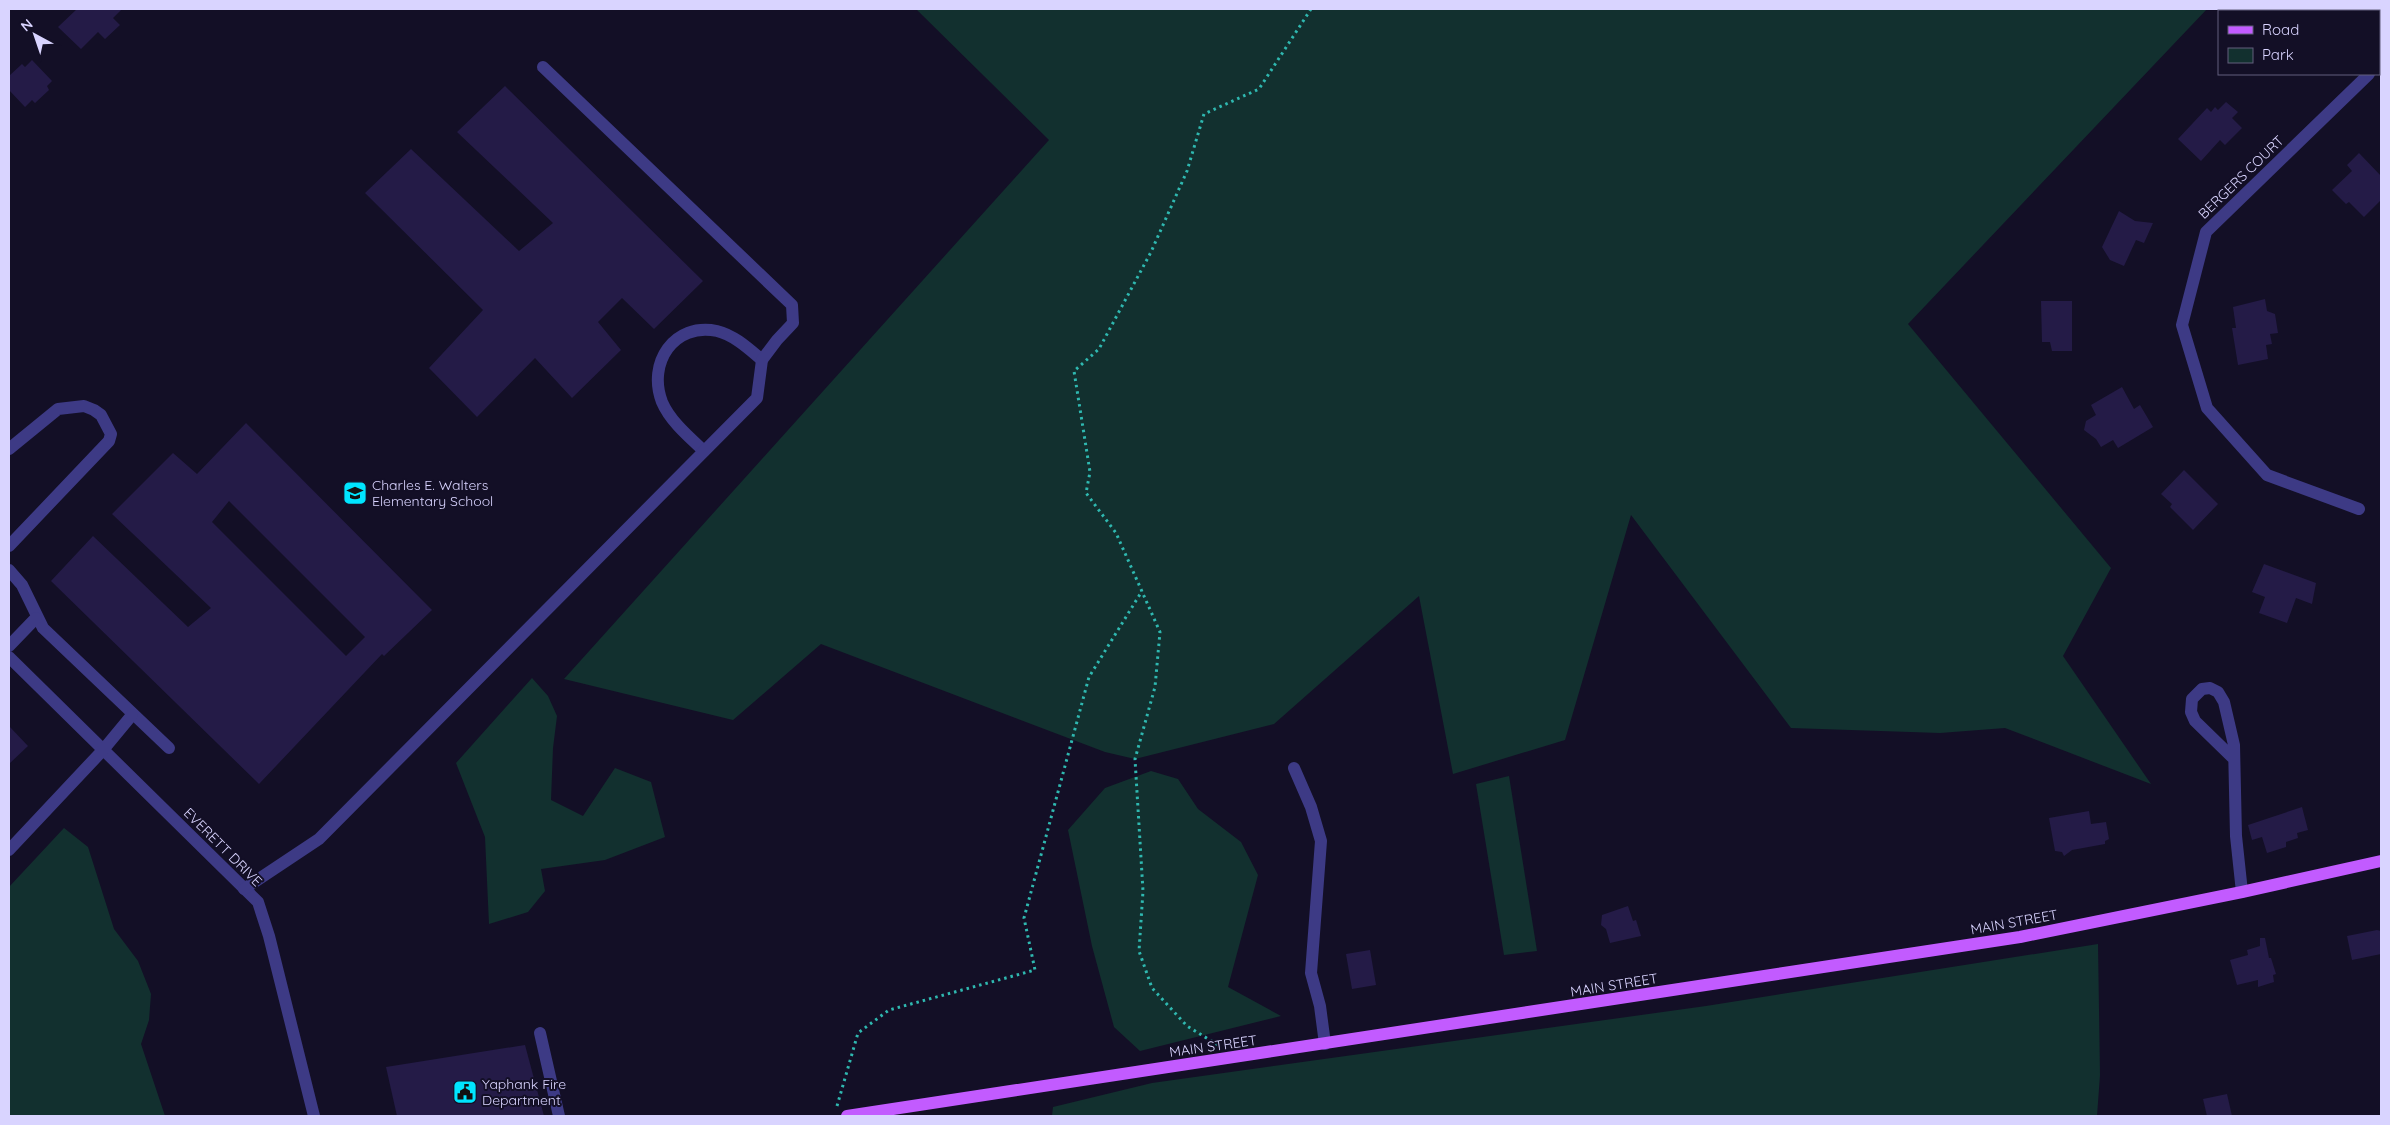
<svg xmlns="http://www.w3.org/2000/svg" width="2390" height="1125" viewBox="0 0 2390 1125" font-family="Quicksand,sans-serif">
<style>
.green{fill:#12302f}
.building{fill:#241b47;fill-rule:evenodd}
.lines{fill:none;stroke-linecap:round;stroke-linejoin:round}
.path{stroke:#2fb8b0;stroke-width:3;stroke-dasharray:2.5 4;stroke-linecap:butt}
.minor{stroke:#3d3a85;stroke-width:12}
.major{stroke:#c25bff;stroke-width:12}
.labels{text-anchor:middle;stroke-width:4;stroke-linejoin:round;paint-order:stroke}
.street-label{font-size:14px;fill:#d9d4ff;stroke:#130f26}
.poi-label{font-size:14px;fill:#d9d4ff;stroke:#130f26;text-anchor:start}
</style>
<rect width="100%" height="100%" fill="#130f26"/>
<g class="green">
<polygon points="916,9 2207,9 1908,324 2111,568 2063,656 2151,784 2005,728 1940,733 1791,728 1631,515 1565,740 1453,774 1419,596 1274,724 1135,759 1105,752 821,644 733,720 564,679 1049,140"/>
<polygon points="532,678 548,696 557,716 553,748 551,800 583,816 615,768 651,782 665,837 605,860 541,869 545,891 528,912 489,924 485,837 456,763"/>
<polygon points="1151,771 1178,779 1198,809 1241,842 1258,875 1228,987 1281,1016 1140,1051 1114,1027 1092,946 1068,830 1105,788"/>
<polygon points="1509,776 1537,951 1504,955 1476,784"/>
<polygon points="64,828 88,847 114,929 138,961 151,994 149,1020 141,1044 165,1116 9,1116 9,887"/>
<polygon points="2098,944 2100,1075 2097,1116 1052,1116 1053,1107 1152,1083 1706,1006"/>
</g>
<g class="building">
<polygon points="77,9 122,9 113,18 120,25 105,39 98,32 81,49 58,27"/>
<polygon points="32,60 52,81 47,86 49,90 35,103 32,100 25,107 9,90 9,76 22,64 25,67"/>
<polygon points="505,86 703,281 654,329 622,298 598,322 621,350 572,398 535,358 477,417 429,368 483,310 365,193 411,149 519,251 553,223 457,132"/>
<polygon points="2226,102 2238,112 2232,118 2242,128 2225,145 2220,140 2201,161 2178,139 2207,108 2211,112 2215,107 2218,110"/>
<polygon points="2359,153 2381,176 2381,200 2364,217 2349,202 2346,204 2332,190 2352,171 2347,165"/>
<polygon points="2119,211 2135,221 2153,223 2144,243 2136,240 2124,266 2110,260 2102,247"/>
<polygon points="2265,299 2267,311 2275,314 2278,333 2270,334 2272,344 2266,345 2268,359 2238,365 2232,328 2236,328 2233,307"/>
<polygon points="2041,301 2072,301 2072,351 2052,351 2050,342 2042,342"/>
<polygon points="2122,387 2134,409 2140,405 2153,427 2118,448 2113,440 2101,447 2096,439 2084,430 2086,421 2096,415 2091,405"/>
<path d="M246 423 432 610 384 656 382 654 259 784 51 581 93 536 188 627 211 608 112 514 173 453 197 474ZM229 501 365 637 346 656 212 522Z"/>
<polygon points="2184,470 2218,504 2193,530 2170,507 2172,504 2161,494"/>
<polygon points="2264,564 2316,583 2312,604 2296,598 2287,623 2259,613 2265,597 2252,592"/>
<polygon points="9,726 28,746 9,764"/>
<polygon points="2302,807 2308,830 2297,833 2298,838 2286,842 2286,847 2267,853 2262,837 2252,840 2248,825"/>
<polygon points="2089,811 2091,824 2106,822 2109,839 2105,841 2105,844 2072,850 2064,856 2062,852 2055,851 2049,818"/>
<polygon points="1628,906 1633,921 1636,920 1641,936 1610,943 1606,929 1601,925 1602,915"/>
<polygon points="2377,930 2381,931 2381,954 2352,960 2347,936"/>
<polygon points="2260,938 2265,938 2269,958 2271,958 2276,974 2273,975 2274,982 2258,987 2258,980 2237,985 2230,960 2248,955 2247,950 2260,946"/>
<polygon points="1370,950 1376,985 1352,989 1346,954"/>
<polygon points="525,1045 544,1116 397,1116 386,1067"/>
<polygon points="2227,1094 2232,1116 2207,1116 2203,1099"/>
</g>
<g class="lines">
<g class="path">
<polyline points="1218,1045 1187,1026 1152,988 1139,951 1143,891 1135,759 1155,687 1160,632 1116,533 1086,493 1090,472 1074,371 1099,349 1151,252 1187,171 1204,114 1259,89 1311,9"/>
<polyline points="837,1106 858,1033 889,1010 1035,970 1024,918 1089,677 1142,591"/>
</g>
<g class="minor">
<polyline points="2379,64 2381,61"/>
<polyline points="9,449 58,409 84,406 94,410 101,415 111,434 109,441 9,546"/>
<path d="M704 451C689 437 670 421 662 402 647 363 674 322 717 331 734 335 749 349 762 360"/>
<polyline points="2359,509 2267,475 2207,408 2182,325 2206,232 2369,74"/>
<polyline points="9,570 22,585 43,628 169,748"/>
<polyline points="9,646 36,618"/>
<polyline points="9,657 258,902 269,936 314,1116"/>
<polyline points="2234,759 2195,721 2191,712 2192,699 2202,689 2210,688 2218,692 2224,702 2234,745 2236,836 2242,892"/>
<polyline points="1294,768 1311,807 1321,841 1311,973 1320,1006 1325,1044"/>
<polyline points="9,850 103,750 132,715"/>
<polyline points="244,889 319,839 757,398 762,360 777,340 793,323 792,305 543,67"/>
<polyline points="540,1033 559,1116"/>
</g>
<polyline class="major" points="847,1116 2020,937 2242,892 2381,861"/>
</g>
<defs>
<g id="school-square" transform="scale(1.25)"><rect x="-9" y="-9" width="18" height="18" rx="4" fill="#00e5ff" stroke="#130f26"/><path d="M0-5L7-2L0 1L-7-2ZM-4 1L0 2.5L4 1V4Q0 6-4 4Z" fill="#111"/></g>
<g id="civic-square" transform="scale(1.25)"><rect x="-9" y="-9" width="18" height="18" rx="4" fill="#00e5ff" stroke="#130f26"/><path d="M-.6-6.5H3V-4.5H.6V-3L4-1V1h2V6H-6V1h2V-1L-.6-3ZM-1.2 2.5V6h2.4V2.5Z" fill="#111"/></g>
</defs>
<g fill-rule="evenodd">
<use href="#school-square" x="355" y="493"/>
<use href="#civic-square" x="465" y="1092"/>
</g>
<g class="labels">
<g class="street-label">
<text transform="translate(2241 177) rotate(-44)" y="5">BERGERS COURT</text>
<text transform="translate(223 847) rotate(45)" y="5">EVERETT DRIVE</text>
<text transform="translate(2014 922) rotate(-10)" y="5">MAIN STREET</text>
<text transform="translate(1614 985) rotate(-9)" y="5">MAIN STREET</text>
<text transform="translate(1213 1046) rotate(-8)" y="5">MAIN STREET</text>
</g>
<g class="poi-label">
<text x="372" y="490">Charles E. Walters<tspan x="372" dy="16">Elementary School</tspan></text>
<text x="482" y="1089">Yaphank Fire<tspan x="482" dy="16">Department</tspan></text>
</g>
</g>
<rect width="2390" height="1125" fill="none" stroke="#d9d4ff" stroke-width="20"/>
<rect x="2218" y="10" width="162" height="65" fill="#130f26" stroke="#625e7d"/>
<rect x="2228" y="26" width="25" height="8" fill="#c25bff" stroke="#625e7d"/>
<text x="2262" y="35" font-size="15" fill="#d9d4ff">Road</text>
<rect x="2228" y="48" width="25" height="15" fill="#12302f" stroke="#625e7d"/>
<text x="2262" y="60" font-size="15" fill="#d9d4ff">Park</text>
<g transform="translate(35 35) rotate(320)" stroke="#130f26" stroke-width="4" paint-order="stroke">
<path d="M0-4L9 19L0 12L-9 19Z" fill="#d9d4ff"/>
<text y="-8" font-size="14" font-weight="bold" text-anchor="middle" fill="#d9d4ff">N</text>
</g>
</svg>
